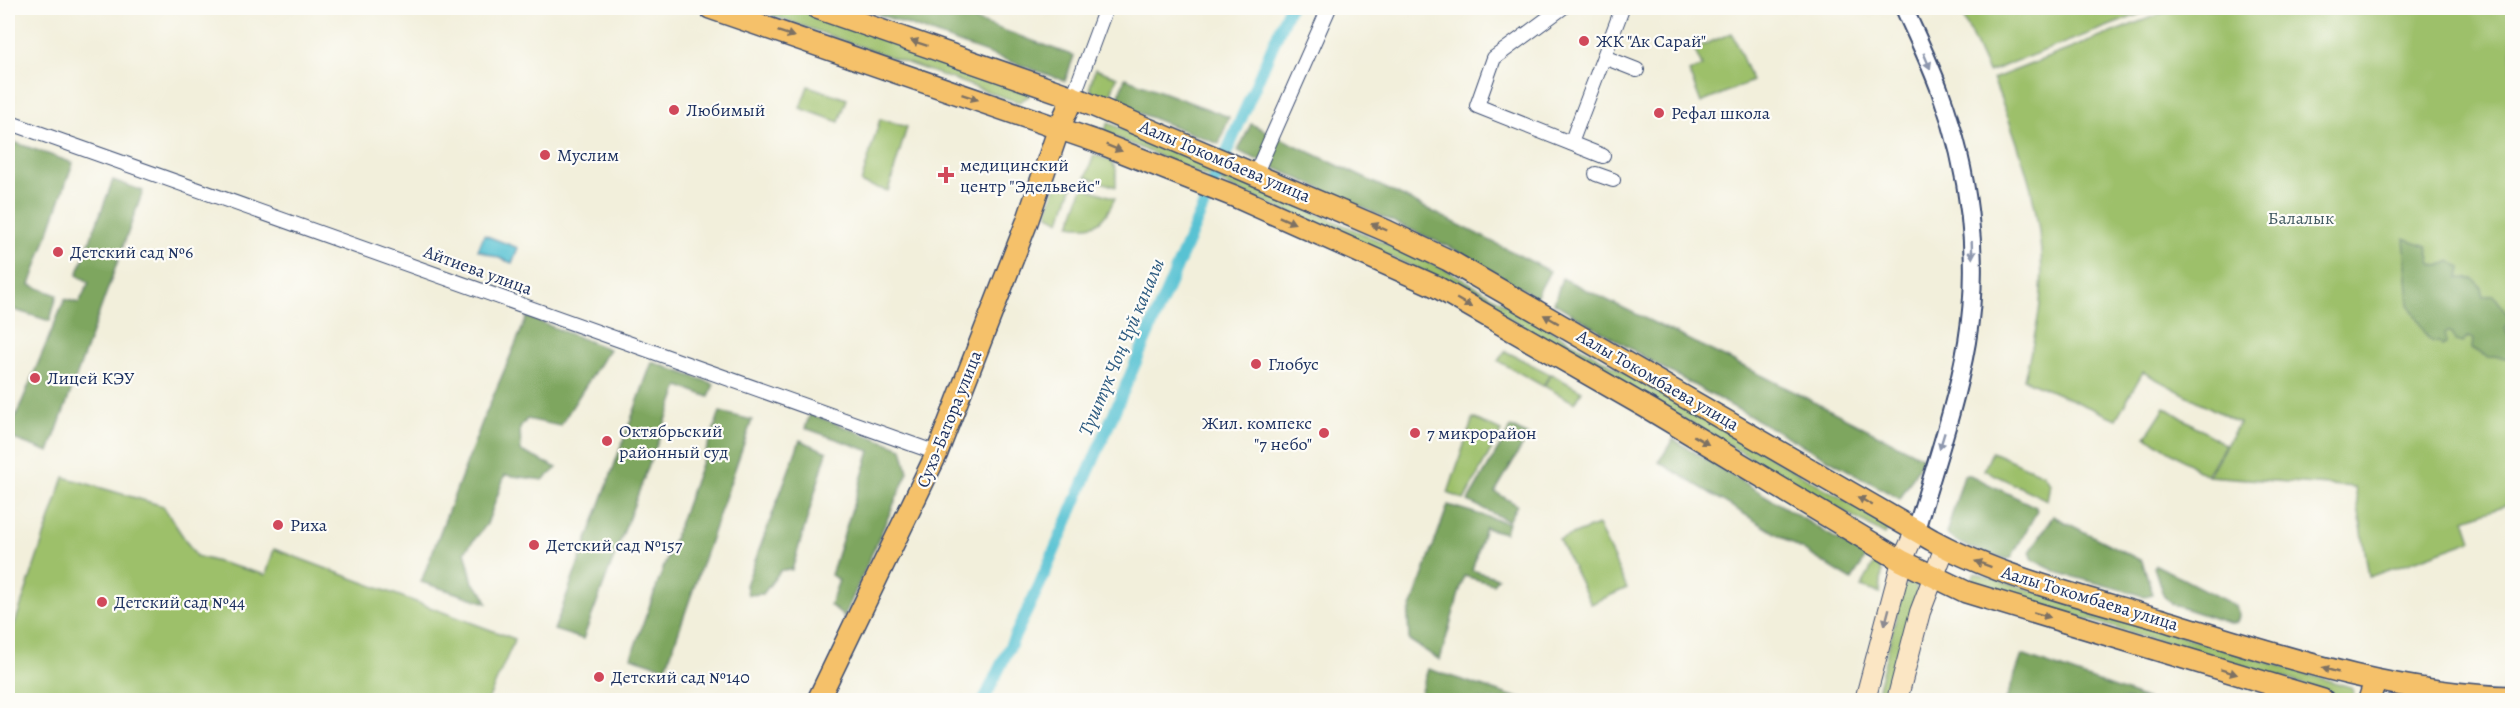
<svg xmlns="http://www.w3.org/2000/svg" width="2520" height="708" viewBox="0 0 2520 708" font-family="Alegreya,serif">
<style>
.green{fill:#9dc06a;stroke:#5c7864;stroke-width:1.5}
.forest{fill:#7ea65e;stroke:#4c6a5e;stroke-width:1.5}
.water{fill:#58c2d3;stroke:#3a7898;stroke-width:1.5}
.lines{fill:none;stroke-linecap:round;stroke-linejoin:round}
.canal{stroke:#58c2d3;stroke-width:12}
.minor-casing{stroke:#3b4c71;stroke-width:16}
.tertiary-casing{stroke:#3b4c71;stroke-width:20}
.secondary-casing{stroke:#3b4c71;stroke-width:22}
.primary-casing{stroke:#3b4c71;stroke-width:24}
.minor{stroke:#fff;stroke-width:14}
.tertiary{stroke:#fff;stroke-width:16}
.secondary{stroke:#fbe6c4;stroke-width:20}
.primary{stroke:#f5c16b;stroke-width:21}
.oneway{fill:#7d7164}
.oneway2{fill:#8d97ae}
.oneway3{fill:#8b8a91}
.poi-dot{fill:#d1495b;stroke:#fdfcf7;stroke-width:2}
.labels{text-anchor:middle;stroke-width:4.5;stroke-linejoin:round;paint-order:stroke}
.poi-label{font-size:18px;fill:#1b2f5e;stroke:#fdfcf7;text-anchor:start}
.street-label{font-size:18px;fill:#1b2f5e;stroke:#fdfcf7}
.park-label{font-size:18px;fill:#425a62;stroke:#fdfcf7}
.water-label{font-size:20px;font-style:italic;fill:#2d5b81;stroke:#fdfcf7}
</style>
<rect width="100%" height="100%" fill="#fdfcf7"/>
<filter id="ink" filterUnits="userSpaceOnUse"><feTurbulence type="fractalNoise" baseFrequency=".0167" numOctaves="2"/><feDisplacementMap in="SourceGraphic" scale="12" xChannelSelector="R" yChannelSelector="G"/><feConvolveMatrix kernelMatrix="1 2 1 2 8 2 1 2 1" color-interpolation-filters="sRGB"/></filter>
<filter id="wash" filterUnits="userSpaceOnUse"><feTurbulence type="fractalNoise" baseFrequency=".008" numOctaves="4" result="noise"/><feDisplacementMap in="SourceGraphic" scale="24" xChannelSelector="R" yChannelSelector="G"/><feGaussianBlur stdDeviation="1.35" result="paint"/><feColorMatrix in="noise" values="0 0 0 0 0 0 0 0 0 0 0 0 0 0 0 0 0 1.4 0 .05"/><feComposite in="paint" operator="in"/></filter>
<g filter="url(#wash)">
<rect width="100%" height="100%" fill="#f2efdb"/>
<g class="green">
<polygon points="752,8 801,8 1028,88 1029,96 1019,102 1000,96"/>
<polygon points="1959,8 2156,8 1988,72"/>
<path d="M2175 8H2512V503L2465 519 2472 540 2369 577 2355 487 2208 476 2239 423 2143 372 2116 419 2024 379C2030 354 2038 328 2040 303 2049 224 2022 151 1993 79Z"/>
<polygon points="1732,33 1752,81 1701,103 1689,72 1702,66 1694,49"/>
<polygon points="1095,69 1117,77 1109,99 1093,93 1090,87"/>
<polygon points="808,86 847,99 839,122 800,108"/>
<polygon points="880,119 907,127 888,191 861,183"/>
<polygon points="1108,123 1447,270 1890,526 1885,535 1439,278 1104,132"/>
<polygon points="1094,155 1111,161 1116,169 1116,187 1086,177"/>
<polygon points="1058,180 1073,185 1060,221 1049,215 1048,209"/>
<path d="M1083 187 1115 198C1104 222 1097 230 1070 225Z"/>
<polygon points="1505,351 1550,374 1543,386 1498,361"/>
<polygon points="1551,374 1582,391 1575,403 1544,386"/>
<polygon points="2165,407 2225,445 2206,475 2146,436"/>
<polygon points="1473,418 1501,431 1464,500 1448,493"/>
<polygon points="1992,452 2043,474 2050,484 2047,500 1984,470"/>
<polygon points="64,477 163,506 196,556 266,575 274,549 515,639 488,700 24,700 8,694 8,644"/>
<polygon points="1598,525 1627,588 1591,604 1559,540"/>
<polygon points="1876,560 1882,572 1880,593 1861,587"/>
<path d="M1975 573 2350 687 2354 692 2353 696 2343 697C2220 656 2093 625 1971 582Z"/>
<polygon points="1910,583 1916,585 1917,591 1889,700 1875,700 1904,586"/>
</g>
<g class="forest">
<polygon points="861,8 943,8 1074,56 1065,81"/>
<polygon points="1125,78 1229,117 1219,144 1116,104"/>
<polygon points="1251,124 1408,199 1550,271 1536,297 1460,252 1238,151"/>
<polygon points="8,140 73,163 30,285 57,295 50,321 8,308"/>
<polygon points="113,180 143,191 49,452 8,437 8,435 65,299 79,303 89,282 77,275"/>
<polygon points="2404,238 2427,246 2431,264 2439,266 2451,261 2461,268 2459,278 2474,279 2481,288 2483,297 2494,295 2512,321 2505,328 2508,335 2512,334 2512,358 2487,357 2472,348 2473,339 2468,337 2462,343 2455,341 2452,333 2448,331 2445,333 2446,344 2442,346 2439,342 2433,342 2428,338 2409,305"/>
<polygon points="1562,278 1763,376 1924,458 1900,499 1661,367 1554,303"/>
<polygon points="527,317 609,349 560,426 527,419 520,428 521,451 557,468 543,480 505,475 487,524 465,551 473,583 483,593 487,603 421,582 483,420"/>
<polygon points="652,362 714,384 709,397 679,386 583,639 554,630"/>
<polygon points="720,412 752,420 666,668 631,657"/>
<polygon points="810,414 902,448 908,472 844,617 830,605 839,580 831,575 870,451 805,428"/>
<polygon points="1511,427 1528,436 1495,492 1517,505 1508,521 1468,501"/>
<polygon points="1673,439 1866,557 1852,580 1659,462"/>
<polygon points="800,440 827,452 792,570 781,570 763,594 748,595 746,585"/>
<path d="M1964 475H1970L2036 507 2037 511 2011 558 2007 559C1986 553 1963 548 1946 534Z"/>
<polygon points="1448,505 1508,523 1505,533 1485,528 1472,570 1498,578 1493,584 1464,576 1440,660 1409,640 1408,616"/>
<polygon points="2053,516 2142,561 2153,594 2145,596 2059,573 2033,560 2030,552"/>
<path d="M2156 565 2234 605C2239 611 2241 616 2236 623H2229L2171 604 2163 595 2154 567Z"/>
<polygon points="2022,655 2149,700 2006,700"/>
<polygon points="1428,669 1524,700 1418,700"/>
</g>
<polygon class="water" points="484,235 518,248 512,263 478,250"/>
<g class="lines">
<polyline class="canal" points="984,700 1039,586 1289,8"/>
</g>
</g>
<g filter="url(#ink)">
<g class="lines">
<g class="minor-casing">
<g id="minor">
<polyline points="1562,8 1494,58 1477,106 1603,156"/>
<polyline points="1604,57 1637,70"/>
<polyline points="1073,97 1106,8"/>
<polyline points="8,122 937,453"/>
<polyline points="1571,143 1622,9 1619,8"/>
<polyline points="1596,174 1613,180"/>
<polyline points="1255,175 1329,8"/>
</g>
</g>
<g class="tertiary-casing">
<path id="tertiary" d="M1904 8C1916 35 1930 63 1940 91 1969 170 1981 258 1967 342 1956 406 1934 468 1916 530"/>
</g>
<g class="secondary-casing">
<g id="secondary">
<polyline points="1865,700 1902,561 1916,530"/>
<polyline points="1897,700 1920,612 1945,547"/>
</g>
</g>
<g class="primary-casing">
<g id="primary">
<polyline points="710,8 1095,141 1234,196 1435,286 1651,410 1902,561 1966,592 2323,700"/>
<path d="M817 8 1073 97 1387 231 1448 260 1932 540C2002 578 2083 597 2159 619 2275 654 2390 694 2512 697"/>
<polyline points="818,700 937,453 1027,222 1059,128 1073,97"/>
<polyline points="2369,700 2375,681"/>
</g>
</g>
<use href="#minor" class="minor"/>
<use href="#tertiary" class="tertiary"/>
<use href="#secondary" class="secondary"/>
<use href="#primary" class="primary"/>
</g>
<defs><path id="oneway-solid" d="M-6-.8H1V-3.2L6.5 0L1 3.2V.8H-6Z" transform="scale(1.5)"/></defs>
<g class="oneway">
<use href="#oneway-solid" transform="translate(786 34) rotate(19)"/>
<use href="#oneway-solid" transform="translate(919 43) rotate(-161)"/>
<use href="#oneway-solid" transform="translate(970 97) rotate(19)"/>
<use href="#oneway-solid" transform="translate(1114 148) rotate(22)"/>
<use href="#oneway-solid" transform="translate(1287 220) rotate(24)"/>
<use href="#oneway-solid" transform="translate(1379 227) rotate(-157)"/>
<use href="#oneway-solid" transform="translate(1464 303) rotate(30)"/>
<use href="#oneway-solid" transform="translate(1551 319) rotate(-150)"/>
<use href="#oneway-solid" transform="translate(1701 440) rotate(30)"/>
<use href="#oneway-solid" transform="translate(1865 501) rotate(-150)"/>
<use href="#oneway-solid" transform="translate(1983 564) rotate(-160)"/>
<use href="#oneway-solid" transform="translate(2042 615) rotate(16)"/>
<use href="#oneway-solid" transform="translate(2330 670) rotate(-164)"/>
<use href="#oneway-solid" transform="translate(2229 672) rotate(17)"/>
</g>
<g class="oneway2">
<use href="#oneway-solid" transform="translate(1927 61) rotate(67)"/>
<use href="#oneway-solid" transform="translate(1972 250) rotate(88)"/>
<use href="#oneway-solid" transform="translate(1942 441) rotate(107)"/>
</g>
<use class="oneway3" href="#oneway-solid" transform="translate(1887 617) rotate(105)"/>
</g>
<g class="poi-dot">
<circle cx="1584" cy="41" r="6"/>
<circle cx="674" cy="110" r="6"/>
<circle cx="1659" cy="113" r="6"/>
<circle cx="545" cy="155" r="6"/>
<path d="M943 166h6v6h6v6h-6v6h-6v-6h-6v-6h6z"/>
<circle cx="58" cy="252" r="6"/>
<circle cx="1256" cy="364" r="6"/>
<circle cx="35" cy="378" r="6"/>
<circle cx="1324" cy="433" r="6"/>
<circle cx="1415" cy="433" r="6"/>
<circle cx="607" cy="441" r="6"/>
<circle cx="278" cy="525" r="6"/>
<circle cx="534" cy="545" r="6"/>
<circle cx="102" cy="602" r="6"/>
<circle cx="599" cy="677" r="6"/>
</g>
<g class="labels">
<g class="poi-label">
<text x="1596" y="47">ЖК "Ак Сарай"</text>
<text x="686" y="116">Любимый</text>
<text x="1671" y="119">Рефал школа</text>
<text x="557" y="161">Муслим</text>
<text x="960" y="171">медицинский<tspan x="960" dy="21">центр "Эдельвейс"</tspan></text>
<text x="70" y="258">Детский сад №6</text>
<text x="1268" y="370">Глобус</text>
<text x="47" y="384">Лицей КЭУ</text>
<text x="1312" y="429" text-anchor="end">Жил. компекс<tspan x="1312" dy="21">"7 небо"</tspan></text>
<text x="619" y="437">Октябрьский<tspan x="619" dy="21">районный суд</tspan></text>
<text x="1427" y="439">7 микрорайон</text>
<text x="290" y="531">Риха</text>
<text x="546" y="551">Детский сад №157</text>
<text x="114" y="608">Детский сад №44</text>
<text x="611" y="683">Детский сад №140</text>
</g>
<g class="street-label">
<text transform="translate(1225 161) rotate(23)" y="6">Аалы Токомбаева улица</text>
<text transform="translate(478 270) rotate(20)" y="6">Айтиева улица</text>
<text transform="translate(1658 380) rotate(30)" y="6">Аалы Токомбаева улица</text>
<text transform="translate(949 419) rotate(-68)" y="6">Сухэ-Батора улица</text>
<text transform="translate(2090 598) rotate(17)" y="6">Аалы Токомбаева улица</text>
</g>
<g class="park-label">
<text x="2301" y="224">Балалык</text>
</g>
<g class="water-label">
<text transform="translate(1121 347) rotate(-67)" y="7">Түштүк Чоң Чүй каналы</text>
</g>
</g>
<rect width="2520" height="708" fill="none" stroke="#fdfcf7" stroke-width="30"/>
</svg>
